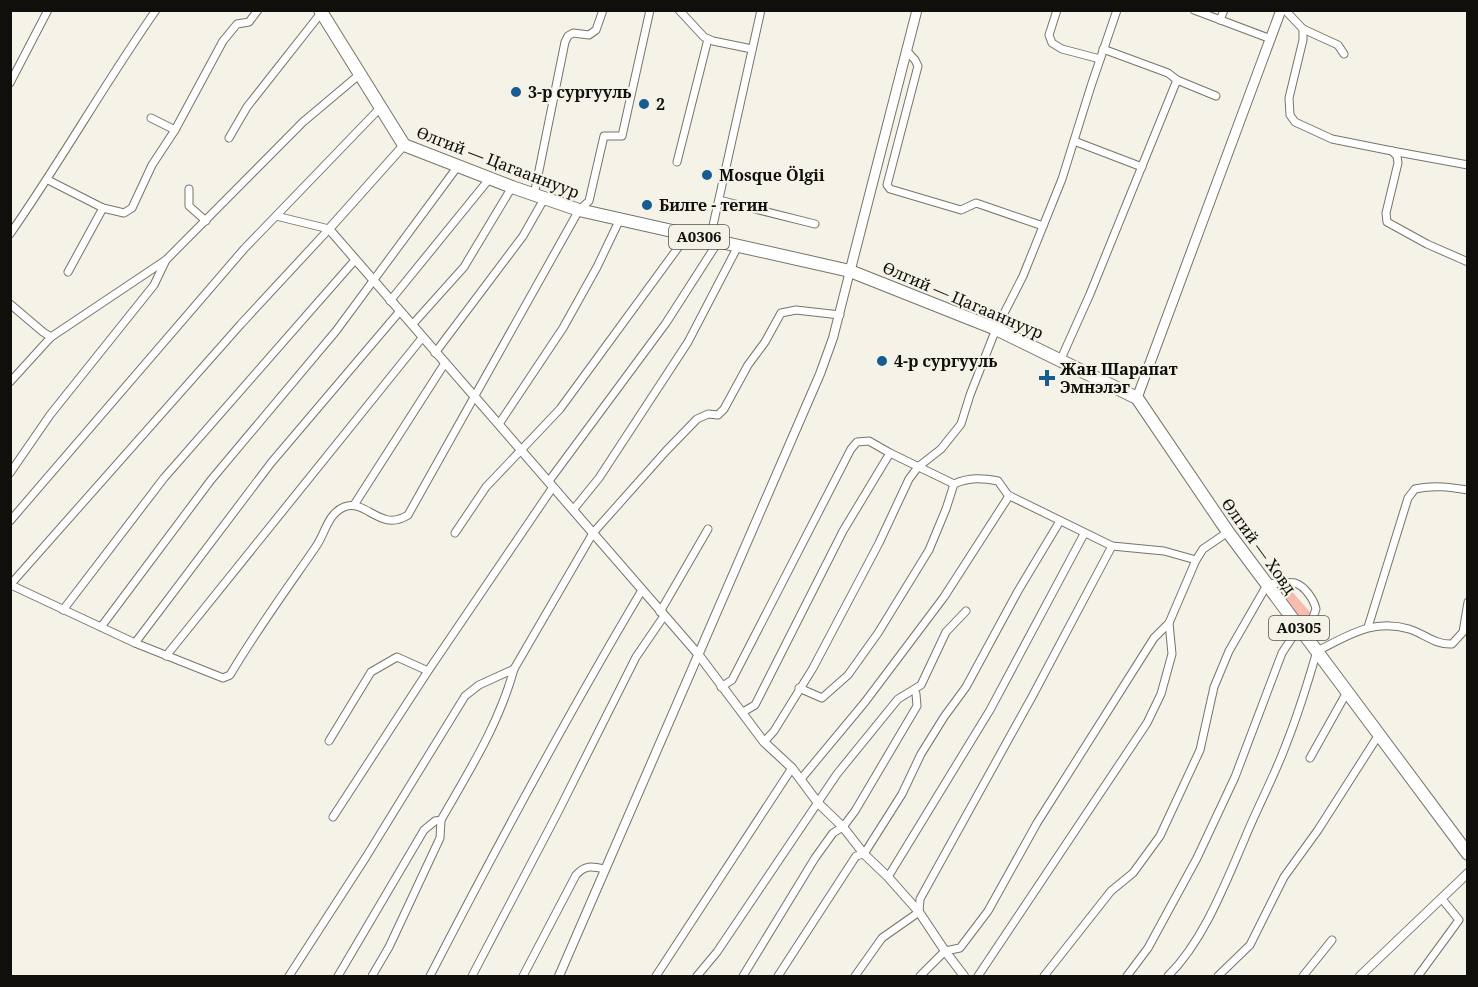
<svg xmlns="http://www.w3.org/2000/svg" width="1478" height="987" viewBox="0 0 1478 987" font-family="'Noto Serif',serif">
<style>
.green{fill:#f6bcb0}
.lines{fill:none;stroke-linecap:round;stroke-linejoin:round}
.minor-casing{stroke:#76746b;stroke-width:9}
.tertiary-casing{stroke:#76746b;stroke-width:10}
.secondary-casing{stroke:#76746b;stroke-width:11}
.trunk-casing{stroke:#76746b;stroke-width:14}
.minor{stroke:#fff;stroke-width:7}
.tertiary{stroke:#fff;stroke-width:8}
.secondary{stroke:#fff;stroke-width:9}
.trunk{stroke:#fff;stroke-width:12}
.poi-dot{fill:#175b90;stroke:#f5f2e7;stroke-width:2}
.labels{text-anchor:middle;stroke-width:4.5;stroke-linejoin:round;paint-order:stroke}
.shield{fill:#f5f2e7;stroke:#55534e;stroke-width:1.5}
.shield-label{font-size:15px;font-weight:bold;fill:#100f0c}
.poi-label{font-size:16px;font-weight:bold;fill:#100f0c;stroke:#f5f2e7;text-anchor:start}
.street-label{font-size:16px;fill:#100f0c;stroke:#f5f2e7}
</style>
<rect width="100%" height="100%" fill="#f5f2e7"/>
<polygon class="green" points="1288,587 1310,612 1309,620 1306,623 1301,622 1281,593"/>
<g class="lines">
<g class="minor-casing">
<g id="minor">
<polyline points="679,10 704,37 713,41 752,49"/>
<polyline points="1057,10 1049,35 1052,43 1062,49 1100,59"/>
<polyline points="1194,10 1271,39"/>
<polyline points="1285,10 1303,29 1303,40 1289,98 1290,115 1295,122 1332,139 1392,151 1397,156 1398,163 1386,213 1387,222 1427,244 1468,262"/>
<polyline points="1220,20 1224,10"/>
<polyline points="1303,29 1338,45 1344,54"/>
<polyline points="1103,49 1168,73 1177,80"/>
<polyline points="907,51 915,60 918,66 887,185 890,189 961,210 976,203 979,204 1043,226"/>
<polyline points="10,83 48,10"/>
<polyline points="151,118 175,130"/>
<polyline points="229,138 247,107 321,13"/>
<polyline points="1074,141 1142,167"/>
<polyline points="1392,151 1468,165"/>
<polyline points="677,162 708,39"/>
<polyline points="48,180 103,208 124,213 132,208 152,165 175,130 223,41 237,24 249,22 258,10"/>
<polyline points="189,189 189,206 206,221"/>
<polyline points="534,195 565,42 568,36 573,33 589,35 596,30 603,10"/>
<polyline points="719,200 815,224"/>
<path d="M10 234C61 161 105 83 156 10"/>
<polyline points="710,239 761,10"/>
<polyline points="68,272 103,208"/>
<polyline points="390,301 490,178"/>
<polyline points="10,304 43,332 51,337 166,260 303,122 360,74"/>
<polyline points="412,325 464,267 512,187"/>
<polyline points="435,353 523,236 544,199"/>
<polyline points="1060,361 1090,294 1177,80 1216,96"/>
<polyline points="10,382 51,337"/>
<polyline points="499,424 563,328 597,267 620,219"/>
<path d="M890 453 954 484C969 477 983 478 998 481L1008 495 1112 546 1164 551 1196 560 1203 549 1228 532"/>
<polyline points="10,473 50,415 154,285 166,260"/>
<polyline points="549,481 666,323 718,242"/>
<polyline points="354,505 445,363"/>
<polyline points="573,510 599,478 688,342 738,246"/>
<polyline points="10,521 244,249 381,107"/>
<polyline points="455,533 486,487 560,409 688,234"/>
<path d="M1266 583C1276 585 1286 581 1295 583 1305 586 1314 600 1316 609L1306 637"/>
<polyline points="10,585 241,324 329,229 276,216"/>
<path d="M11 585 135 643 223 678 230 675C256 631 286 590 315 548 325 535 327 514 344 507 366 498 380 533 408 515L579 210 589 201 604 136H622L650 10"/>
<polyline points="63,610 164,478 355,260"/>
<polyline points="660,612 708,529"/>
<polyline points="101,627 211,480 336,331 458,166"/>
<path d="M1368 627 1408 498 1415 489C1434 485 1449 487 1468 490"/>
<polyline points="135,643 271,463 400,311"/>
<polyline points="166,656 422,338"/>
<polyline points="721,687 732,680 851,449 857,442 869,441 890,453 843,531 755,705 743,712"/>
<polyline points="799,688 822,698 848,675 878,633 929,550 946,509 954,484"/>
<polyline points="329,741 371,672 397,657 428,671"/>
<polyline points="764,742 774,731 813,668 879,543 909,479 918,467 941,449 961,424 970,395 996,329 1023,276 1062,179 1091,86 1117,10"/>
<polyline points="1310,758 1347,692"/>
<polyline points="801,779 865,702 944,597 1009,496"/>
<polyline points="333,817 428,671 553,487"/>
<polyline points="888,877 990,710 1084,534"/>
<polyline points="289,976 366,857 465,696 479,685 514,669 593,533 666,451 697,419 708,414 718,415 724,409 748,365 765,342 781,313 796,310 840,315"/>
<path d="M338 976 424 830 435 821 441 820C469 771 499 724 514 669"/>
<polyline points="372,976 389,947 440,838 441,820"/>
<path d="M430 976C497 846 567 716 642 590"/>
<polyline points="472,976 557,814 636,657 664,616"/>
<path d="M523 976 576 875C585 865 592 866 604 869"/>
<polyline points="656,976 792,768"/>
<polyline points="697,976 717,952 837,774 898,699 921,685 946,632 966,611"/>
<polyline points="743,976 815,858 833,833 843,827 855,811 917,706 916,694"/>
<polyline points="778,976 856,856 864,854 902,794 921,754 944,717 966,687 1018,591 1060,521"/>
<polyline points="855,976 882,938 919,912 920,899 1033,695 1112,546"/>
<polyline points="920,976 945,951 960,948 988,911 1037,823 1154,638 1169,623 1196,560"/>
<polyline points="978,976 1147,723 1161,694 1172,654 1169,623"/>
<polyline points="1044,976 1111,891 1133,873 1160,836 1200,750 1214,687 1229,651 1267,585"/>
<polyline points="1127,976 1148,948 1197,858 1235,777 1282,653 1299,627"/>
<path d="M1168 976C1204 940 1225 884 1245 838 1258 806 1275 775 1287 742 1299 712 1308 682 1317 651 1348 636 1373 618 1409 629 1425 634 1435 645 1452 644L1463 632 1468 602"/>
<polyline points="1218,976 1250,945 1284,877 1318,830 1378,736"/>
<polyline points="1303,976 1332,940"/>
<polyline points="1418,976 1459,920 1442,899"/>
</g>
</g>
<g class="tertiary-casing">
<g id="tertiary">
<polyline points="404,145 329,229 698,654 764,742 792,768 818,803 843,827 864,854 888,877 919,912 945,951 964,976"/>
<polyline points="559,976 820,374 833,338 850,271"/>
<polyline points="1360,976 1468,873"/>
</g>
</g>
<g class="secondary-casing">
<g id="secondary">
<polyline points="850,271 917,10"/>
<polyline points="1137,398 1281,10"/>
</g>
</g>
<g class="trunk-casing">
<polyline id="trunk" points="320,10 404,145 512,187 579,210 850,271 996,329 1137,398 1228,532 1468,854"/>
</g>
<use href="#minor" class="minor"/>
<use href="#tertiary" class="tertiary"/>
<use href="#secondary" class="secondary"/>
<use href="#trunk" class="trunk"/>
</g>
<g class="poi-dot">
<circle cx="516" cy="92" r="6"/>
<circle cx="644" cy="104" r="6"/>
<circle cx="707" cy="175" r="6"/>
<circle cx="647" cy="205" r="6"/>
<circle cx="882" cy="361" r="6"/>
<path d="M1044 369h6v6h6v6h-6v6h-6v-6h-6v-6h6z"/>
</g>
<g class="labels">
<g class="shield">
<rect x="669" y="225" width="60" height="24" rx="4.5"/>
<rect x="1269" y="616" width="60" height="24" rx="4.5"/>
</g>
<g class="shield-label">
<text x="699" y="242">A0306</text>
<text x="1299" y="633">A0305</text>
</g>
<g class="poi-label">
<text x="528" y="98">3-р сургууль</text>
<text x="656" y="110">2</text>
<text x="719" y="181">Mosque Ölgii</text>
<text x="659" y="211">Билге - тегин</text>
<text x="894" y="367">4-р сургууль</text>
<text x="1060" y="375">Жан Шарапат<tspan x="1060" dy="18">Эмнэлэг</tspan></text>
</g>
<g class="street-label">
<text transform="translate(498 162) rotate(21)" y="6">Өлгий — Цагааннуур</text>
<text transform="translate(963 300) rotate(23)" y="6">Өлгий — Цагааннуур</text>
<text transform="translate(1259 546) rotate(54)" y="6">Өлгий — Ховд</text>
</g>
</g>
<rect width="1478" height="987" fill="none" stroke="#100f0c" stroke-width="24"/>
</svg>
